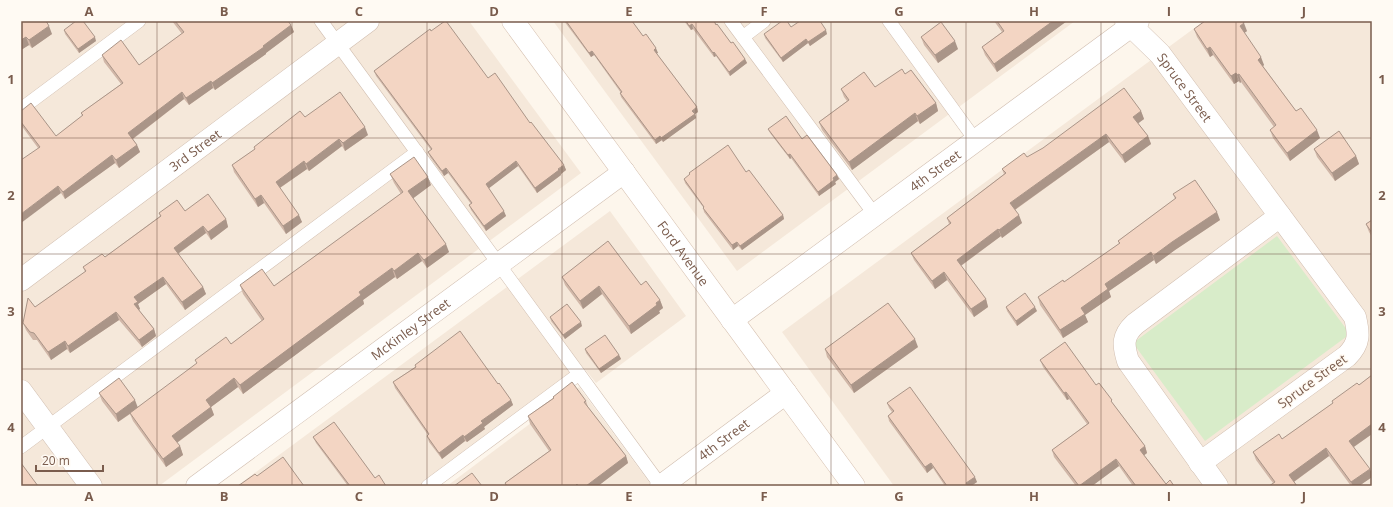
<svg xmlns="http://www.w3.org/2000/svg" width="1393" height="507" viewBox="0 0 1393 507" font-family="'Open Sans',sans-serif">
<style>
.residential{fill:#f5e8da}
.green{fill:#d8ecc9}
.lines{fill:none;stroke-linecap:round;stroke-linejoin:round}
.service-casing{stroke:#d1beb0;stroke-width:14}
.minor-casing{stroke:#d1beb0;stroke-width:23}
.secondary-casing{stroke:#d6c0b0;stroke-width:23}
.service{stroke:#fff;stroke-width:13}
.minor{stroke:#fff;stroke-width:22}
.secondary{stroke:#fff;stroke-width:22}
.wall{fill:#d1b7a8}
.shaded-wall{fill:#aa9588}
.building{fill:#f3d5c3;stroke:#aa9588}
.grid{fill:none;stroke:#7a5c4d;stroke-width:1;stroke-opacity:0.55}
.labels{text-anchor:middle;stroke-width:3;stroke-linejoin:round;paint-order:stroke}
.street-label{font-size:13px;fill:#7a5c4d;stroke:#fffaf3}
.neatline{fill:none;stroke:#7a5c4d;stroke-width:1.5}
.grid-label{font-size:13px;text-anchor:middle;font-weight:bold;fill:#7a5c4d}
</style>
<rect width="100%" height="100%" fill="#fdf6ec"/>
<g class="residential">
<polygon points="21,21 469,21 581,173 159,486 21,486"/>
<polygon points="553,21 1075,21 737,271"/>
<polygon points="1204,21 1372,21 1372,486 894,486 782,332"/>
<polygon points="610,211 686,316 596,383 584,368 420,486 237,486"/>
<polygon points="579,387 652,486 447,486"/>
</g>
<polygon class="green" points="1277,236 1350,334 1205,441 1133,343"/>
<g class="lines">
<g class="service-casing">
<g id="service">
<polyline points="321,21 661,486"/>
<polyline points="731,21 875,215"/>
<polyline points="889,21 976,141"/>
<polyline points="743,37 764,21"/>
<polyline points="21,109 139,21"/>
<polyline points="21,447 417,152"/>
<polyline points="428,486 579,374"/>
</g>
</g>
<g class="minor-casing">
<g id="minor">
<path id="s1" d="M1126 21 1160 54 1355 317C1359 334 1360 343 1347 356L1200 463"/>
<path id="s2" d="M21 280 368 21"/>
<path id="s3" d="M732 320 1138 21"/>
<polyline points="21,391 91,486"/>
<path id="s4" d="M197 486 624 172"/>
<path id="s5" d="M661 486 786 393"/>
<path d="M1217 486 1128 361C1123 345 1122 336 1135 324L1280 216"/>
</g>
</g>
<g class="secondary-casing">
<g id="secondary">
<path id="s6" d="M513 21 854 486"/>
</g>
</g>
<use href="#service" class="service"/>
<use href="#minor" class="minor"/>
<use href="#secondary" class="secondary"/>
</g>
<g class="wall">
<polygon points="21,21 52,34 32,48 29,45 21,50"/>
<polygon points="172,21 288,21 291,25 294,32 266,53 266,54 215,90 213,88 189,105 184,99 133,139 137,145 140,152 119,168 115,163 65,199 61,193 38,148 21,125 21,111 56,136 82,116 81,113 121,84 104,62 102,55 139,65 182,34"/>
<polygon points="564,21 632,21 643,36 658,53 656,53 697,107 698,112 695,114 696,118 663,142 662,140 656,144 621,97 620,93 621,93 594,55 591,57"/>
<polygon points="684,21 714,21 731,43 745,59 747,63 730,76 716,56 714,57 693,29 691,30"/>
<polygon points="994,21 1067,21 997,72 985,55 982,47 1002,32"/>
<polygon points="791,27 827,34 810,46 808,43 783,62 765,38 764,34"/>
<polygon points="1194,29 1247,31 1244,33 1264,65 1263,66 1296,111 1320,138 1290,161 1273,138 1270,130 1274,127 1241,82 1240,83 1239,81 1234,84 1213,55 1210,57 1197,37"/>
<polygon points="64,30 96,41 79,53 65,34"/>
<polygon points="431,31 488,78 530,123 564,165 566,170 561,174 561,175 537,193 518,166 489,188 506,216 486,231 471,210 469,205 471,204 448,173 444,176 430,157 428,152 431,150 376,76 374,71"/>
<polygon points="921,37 958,49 938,63 924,45"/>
<polygon points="905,74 936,103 938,111 920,124 918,121 852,170 822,130 819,122 847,101 844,97 841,89 875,87"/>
<polygon points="1141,111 1144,119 1138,123 1148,136 1151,144 1125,163 1109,142 1015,210 1022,223 1002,238 1001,236 961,266 986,299 988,307 974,317 947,280 935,289 914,260 911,253 949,224 947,218 1004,174 1002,169 1027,157"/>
<polygon points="305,117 368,135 345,151 342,146 309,171 307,169 280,188 302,222 286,234 264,203 258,207 234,172 232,165 255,149 254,147"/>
<polygon points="768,129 802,139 837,175 839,179 835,182 836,184 819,196 791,158 790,159 770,133"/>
<polygon points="1314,149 1356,156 1359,164 1335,181 1317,157"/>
<polygon points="746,172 783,215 784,219 742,250 738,246 733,250 704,212 703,207 685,183 684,179"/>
<polygon points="390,174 431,185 413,198 449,252 427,268 422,261 397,279 395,277 363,300 364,304 243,394 238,387 211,407 214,415 177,443 180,446 183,455 166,467 133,421 130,414 118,422 102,401 99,393 138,407 231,344 262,321 243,294 240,285 274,286 401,194 394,183"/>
<polygon points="1173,194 1220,220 1175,250 1156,264 1154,260 1109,291 1111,297 1085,315 1088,322 1063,338 1040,305 1038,297 1064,282 1119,244 1118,241 1175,199"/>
<polygon points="185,211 226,219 228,227 211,240 206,233 178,254 203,287 206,294 185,310 166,284 138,304 140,309 139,310 154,329 156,336 142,347 119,320 70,353 67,349 51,360 37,340 33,340 26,330 23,323 35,307 85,272 83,267 105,257 160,216 159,213"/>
<polygon points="1372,220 1372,237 1369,232 1366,224"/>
<polygon points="562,277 641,285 660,300 663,308 659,311 660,313 631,334 602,294 583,309 565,285"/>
<polygon points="1006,307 1037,311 1017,326 1007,311"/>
<polygon points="550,317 582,326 565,339 551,321"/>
<polygon points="918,347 854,393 827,357 825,349"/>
<polygon points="585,349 619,355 621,359 601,373 586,353"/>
<polygon points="1040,360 1096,385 1114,405 1145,446 1147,453 1144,455 1166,484 1174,486 1133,486 1119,466 1092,486 1076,486 1054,457 1052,450 1087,424 1069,399 1067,400 1043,367"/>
<polygon points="415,365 498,384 511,400 513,405 484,427 485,429 467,442 465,441 442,459 429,442 427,436 428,435 395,388 393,382 415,367"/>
<polygon points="1372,375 1372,434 1354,447 1372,474 1372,477 1359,486 1351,486 1329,456 1294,482 1273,483 1256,460 1253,452 1282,439 1333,403 1332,401 1359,385"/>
<polygon points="553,397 586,401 588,407 626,456 628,463 598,486 506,486 505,483 549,451 530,424 528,416 553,398"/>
<polygon points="887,403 977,482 971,486 945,486 933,468 927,473 889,421 888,416 892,412 889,408"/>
<polygon points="313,437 375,478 386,486 348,486 316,443"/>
</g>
<g class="shaded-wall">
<polygon points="1053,21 1067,21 997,72 994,64"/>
<polygon points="1244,23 1247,31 1243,34 1240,26"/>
<polygon points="692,24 693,29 691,30 689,26"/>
<polygon points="291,25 294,32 266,53 266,54 215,90 212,83"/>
<polygon points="49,26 52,34 32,48 29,40"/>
<polygon points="826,30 827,34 810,46 808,42"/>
<polygon points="26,37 29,45 21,50 21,40"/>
<polygon points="95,37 96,41 79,53 78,49"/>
<polygon points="806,39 808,43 783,62 781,58"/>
<polygon points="955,41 958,49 938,63 935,55"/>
<polygon points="1210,47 1213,55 1210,57 1207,49"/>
<polygon points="656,48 658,53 655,54 654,50"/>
<polygon points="592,51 594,55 591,57 589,53"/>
<polygon points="714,52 716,56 714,57 713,53"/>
<polygon points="1261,57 1264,65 1261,68 1258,60"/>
<polygon points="745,59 747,63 730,76 729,72"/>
<polygon points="1236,73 1239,81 1234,84 1231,76"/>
<polygon points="1239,74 1241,82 1240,83 1237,75"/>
<polygon points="211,81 213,88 189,105 186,98"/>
<polygon points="182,92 184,99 131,140 128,133"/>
<polygon points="936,103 938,111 920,124 917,116"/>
<polygon points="697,107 698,112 695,114 696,118 663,142 661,138"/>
<polygon points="1141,111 1144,119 1136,125 1133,117"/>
<polygon points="915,113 918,121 852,170 849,162"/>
<polygon points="365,127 368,135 345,151 343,143"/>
<polygon points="1317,130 1320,138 1290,161 1287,153"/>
<polygon points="1106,134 1109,142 1013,211 1010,203"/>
<polygon points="660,136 662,140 656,144 655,140"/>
<polygon points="1148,136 1151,144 1125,163 1122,155"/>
<polygon points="339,139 342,146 309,171 306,164"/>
<polygon points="137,145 140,152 119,168 116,160"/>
<polygon points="790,154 791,158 790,159 788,155"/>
<polygon points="112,155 115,163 65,199 63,192"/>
<polygon points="1356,156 1359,164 1335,181 1332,173"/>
<polygon points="304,161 307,169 278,189 276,182"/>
<polygon points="516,161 518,166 488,189 486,184"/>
<polygon points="564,165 566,170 561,174 561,175 537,193 535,188"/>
<polygon points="446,168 448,173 444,176 442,171"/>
<polygon points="837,175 839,179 835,182 836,184 819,196 818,192"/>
<polygon points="428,177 431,185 411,200 408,191"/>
<polygon points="58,186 61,193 21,223 21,214"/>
<polygon points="261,195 264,203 258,207 255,199"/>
<polygon points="504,211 506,216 486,231 484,226"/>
<polygon points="1217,212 1220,220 1175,250 1156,264 1153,256 1172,242"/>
<polygon points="299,215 302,222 286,234 283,226"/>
<polygon points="783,215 784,219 742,250 740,246"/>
<polygon points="1019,215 1022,223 1002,238 999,230"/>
<polygon points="226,219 228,227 211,240 208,232"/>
<polygon points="203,226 206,233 176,255 174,248"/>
<polygon points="998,229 1001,236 959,267 957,260"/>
<polygon points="737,242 738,246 733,250 732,245"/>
<polygon points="446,244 449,252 427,268 424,260"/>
<polygon points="1151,252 1154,260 1109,291 1111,297 1085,315 1088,322 1063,338 1060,330 1081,308 1105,284"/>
<polygon points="418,253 422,261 397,279 394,271"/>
<polygon points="392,268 395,277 363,300 364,304 243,394 240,385 359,292"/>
<polygon points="944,272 947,280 935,289 932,281"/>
<polygon points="163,277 166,284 138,304 140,309 137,311 134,304 134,297"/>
<polygon points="599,286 602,294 583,309 580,301"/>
<polygon points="203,287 206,294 185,310 182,302"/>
<polygon points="986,299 988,307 974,317 971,309"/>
<polygon points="660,300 663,308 659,311 660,313 631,334 629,326"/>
<polygon points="1035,307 1037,311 1017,326 1016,321"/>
<polygon points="116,312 119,320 70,353 68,346"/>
<polygon points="581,322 582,326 565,339 563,335"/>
<polygon points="154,329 156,336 142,347 139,340"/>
<polygon points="915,339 918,347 854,393 851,385"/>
<polygon points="65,341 67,349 51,360 48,352"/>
<polygon points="619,355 621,359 601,373 599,369"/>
<polygon points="234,378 238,387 211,407 214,415 175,444 172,436 206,400"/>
<polygon points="1066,392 1069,399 1067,400 1064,393"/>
<polygon points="135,400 138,408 118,422 116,414"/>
<polygon points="511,400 513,405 484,427 485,429 467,442 464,437 481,421"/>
<polygon points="1372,424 1372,434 1352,448 1349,441"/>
<polygon points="463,435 465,441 442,459 439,453"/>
<polygon points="180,446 183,455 166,467 163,459"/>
<polygon points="1145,446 1147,453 1142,457 1140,450"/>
<polygon points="1326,448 1329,456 1292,483 1289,475"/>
<polygon points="626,456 628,463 598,486 586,486"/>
<polygon points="1116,459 1119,466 1092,486 1079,486"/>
<polygon points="931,463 933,468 927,473 925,467"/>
<polygon points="1370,469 1372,474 1372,477 1359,486 1353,486 1351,482"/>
<polygon points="975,477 977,482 971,486 967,486 966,483"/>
</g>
<g class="building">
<polygon points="21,21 46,21 49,26 29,40 26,37 21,40"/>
<polygon points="76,21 83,21 95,37 78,49 64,30"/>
<polygon points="175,21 288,21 291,25 263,46 264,47 212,83 211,81 186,98 182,92 128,133 137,145 116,160 112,155 63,192 58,186 21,214 21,160 40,147 21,122 21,111 31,103 56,136 83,115 81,113 123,83 102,55 121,40 139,65 184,32"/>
<polygon points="445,21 446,21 488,78 495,73 530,123 531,122 564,165 558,169 559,170 535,188 516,161 486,184 504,211 484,226 469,205 472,203 446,168 442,171 428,152 432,149 374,71 430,29 431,31"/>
<polygon points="566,21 632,21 643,36 646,34 656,48 654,50 697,107 692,111 695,114 661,138 660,136 655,140 620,93 622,92 592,51 589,53"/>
<polygon points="686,21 714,21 716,25 717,24 731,43 733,42 745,59 729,72 714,52 713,53 692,24 689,26"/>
<polygon points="782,21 787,21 791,27 800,21 820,21 826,30 808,42 806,39 781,58 764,34"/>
<polygon points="997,21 1053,21 994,64 982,47 1004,31"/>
<polygon points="1205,21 1243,21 1244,23 1240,26 1261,57 1258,60 1296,111 1301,108 1317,130 1287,153 1270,130 1276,125 1239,74 1237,75 1236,73 1231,76 1210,47 1207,49 1194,29"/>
<polygon points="941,22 955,41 935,55 921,37"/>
<polygon points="902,69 905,74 911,70 936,103 917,116 915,113 849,162 819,122 849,100 841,89 864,72 875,87"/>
<polygon points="1124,88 1141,111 1133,117 1148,136 1122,155 1106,134 1010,203 1019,215 999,230 998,229 957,260 986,299 971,309 944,272 932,281 911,253 951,223 947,218 1006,173 1002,169 1024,153 1027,157 1043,148"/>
<polygon points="340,92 365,127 343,143 339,139 306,164 304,161 276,182 299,215 283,226 261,195 255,199 232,165 255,149 254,147 300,111 305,117"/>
<polygon points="786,116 802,139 807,135 837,175 833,178 834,180 818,192 790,154 788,155 768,129"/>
<polygon points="1339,131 1356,156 1332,173 1314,149"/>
<polygon points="728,145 746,172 749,170 783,215 740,246 737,242 732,245 703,208 704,207 684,179 690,174 689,173"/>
<polygon points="414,157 428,177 408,191 446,244 424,260 418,253 394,271 392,268 359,292 361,295 240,385 234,378 206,400 211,407 172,436 180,446 163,459 130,413 197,363 195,360 226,337 231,344 264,319 240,285 262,269 274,286 403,192 390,174"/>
<polygon points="1195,180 1217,212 1172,242 1153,256 1151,252 1105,284 1108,289 1081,308 1085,314 1060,330 1038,297 1063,280 1064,282 1120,243 1118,241 1176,198 1173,194"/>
<polygon points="208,194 226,219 208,232 203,226 174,248 203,287 182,302 163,277 134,297 138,302 134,304 154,329 139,340 116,312 68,346 65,341 48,352 34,333 30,332 23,323 28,298 35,307 86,271 83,267 102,254 105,257 161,216 159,213 177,200 185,211"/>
<polygon points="1372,220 1372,233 1366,224"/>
<polygon points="608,241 641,285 646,281 660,300 656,303 657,305 629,326 599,286 580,301 562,277"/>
<polygon points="1025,293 1035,307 1016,321 1006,307"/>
<polygon points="888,303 915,339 851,385 825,349"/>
<polygon points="567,304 581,322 563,335 550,317"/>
<polygon points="460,331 498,384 499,383 511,400 481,421 483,423 464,437 463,435 439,453 427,436 429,434 393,382 416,367 415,365"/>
<polygon points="605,335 619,355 599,369 585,349"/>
<polygon points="1065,342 1096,385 1099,383 1112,400 1111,401 1145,446 1140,450 1166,484 1170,480 1174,486 1136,486 1116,459 1079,486 1052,450 1089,423 1066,392 1064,393 1040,360"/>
<polygon points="1372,375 1372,424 1349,441 1370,469 1351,482 1326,448 1289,475 1297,486 1269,486 1275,482 1253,452 1279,434 1282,439 1333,403 1332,401 1357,383 1359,385"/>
<polygon points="119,378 135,400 116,414 99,393"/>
<polygon points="572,382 586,401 584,402 626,456 586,486 578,486 577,484 575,486 507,486 505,483 551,450 528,416 554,398 553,397"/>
<polygon points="910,387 975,477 966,483 968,486 947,486 931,463 925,467 888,416 894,411 887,403"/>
<polygon points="334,422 375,478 379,475 386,486 350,486 313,437"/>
<polygon points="283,457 304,486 238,486 255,474 257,476"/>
<polygon points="21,463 38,486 21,486"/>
<polygon points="472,473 482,486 454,486"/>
</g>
<path class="grid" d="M157 21V486M292 21V486M427 21V486M562 21V486M696 21V486M831 21V486M966 21V486M1101 21V486M1236 21V486M21 138H1372M21 254H1372M21 369H1372"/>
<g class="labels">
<g class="street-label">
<text dy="5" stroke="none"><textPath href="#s1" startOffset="89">Spruce Street</textPath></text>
<text dy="5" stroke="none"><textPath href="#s2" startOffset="217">3rd Street</textPath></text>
<text dy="5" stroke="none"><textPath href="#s3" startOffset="252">4th Street</textPath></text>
<text dy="5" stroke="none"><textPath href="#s6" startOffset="288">Ford Avenue</textPath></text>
<text dy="5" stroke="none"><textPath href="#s4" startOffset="265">McKinley Street</textPath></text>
<text transform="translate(1312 381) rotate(-36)" y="5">Spruce Street</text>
<text dy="5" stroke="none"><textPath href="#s5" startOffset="78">4th Street</textPath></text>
</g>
</g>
<rect width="1393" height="507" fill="none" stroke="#fffaf3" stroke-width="44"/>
<path d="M36 465v6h67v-6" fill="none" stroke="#7a5c4d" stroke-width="2"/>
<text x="42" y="465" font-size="12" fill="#7a5c4d" stroke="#fffaf3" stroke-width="3" paint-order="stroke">20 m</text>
<rect x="22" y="22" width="1349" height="463" class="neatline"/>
<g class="grid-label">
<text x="89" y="16">A</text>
<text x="224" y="16">B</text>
<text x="359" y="16">C</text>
<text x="494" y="16">D</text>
<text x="629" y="16">E</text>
<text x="764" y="16">F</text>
<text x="899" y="16">G</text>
<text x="1034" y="16">H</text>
<text x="1169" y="16">I</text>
<text x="1304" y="16">J</text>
<text x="11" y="84">1</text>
<text x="1382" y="84">1</text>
<text x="11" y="200">2</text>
<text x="1382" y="200">2</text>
<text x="11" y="316">3</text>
<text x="1382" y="316">3</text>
<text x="11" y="432">4</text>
<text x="1382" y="432">4</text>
<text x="89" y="501">A</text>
<text x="224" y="501">B</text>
<text x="359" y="501">C</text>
<text x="494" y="501">D</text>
<text x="629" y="501">E</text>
<text x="764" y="501">F</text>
<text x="899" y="501">G</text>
<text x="1034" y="501">H</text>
<text x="1169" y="501">I</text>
<text x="1304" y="501">J</text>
</g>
</svg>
